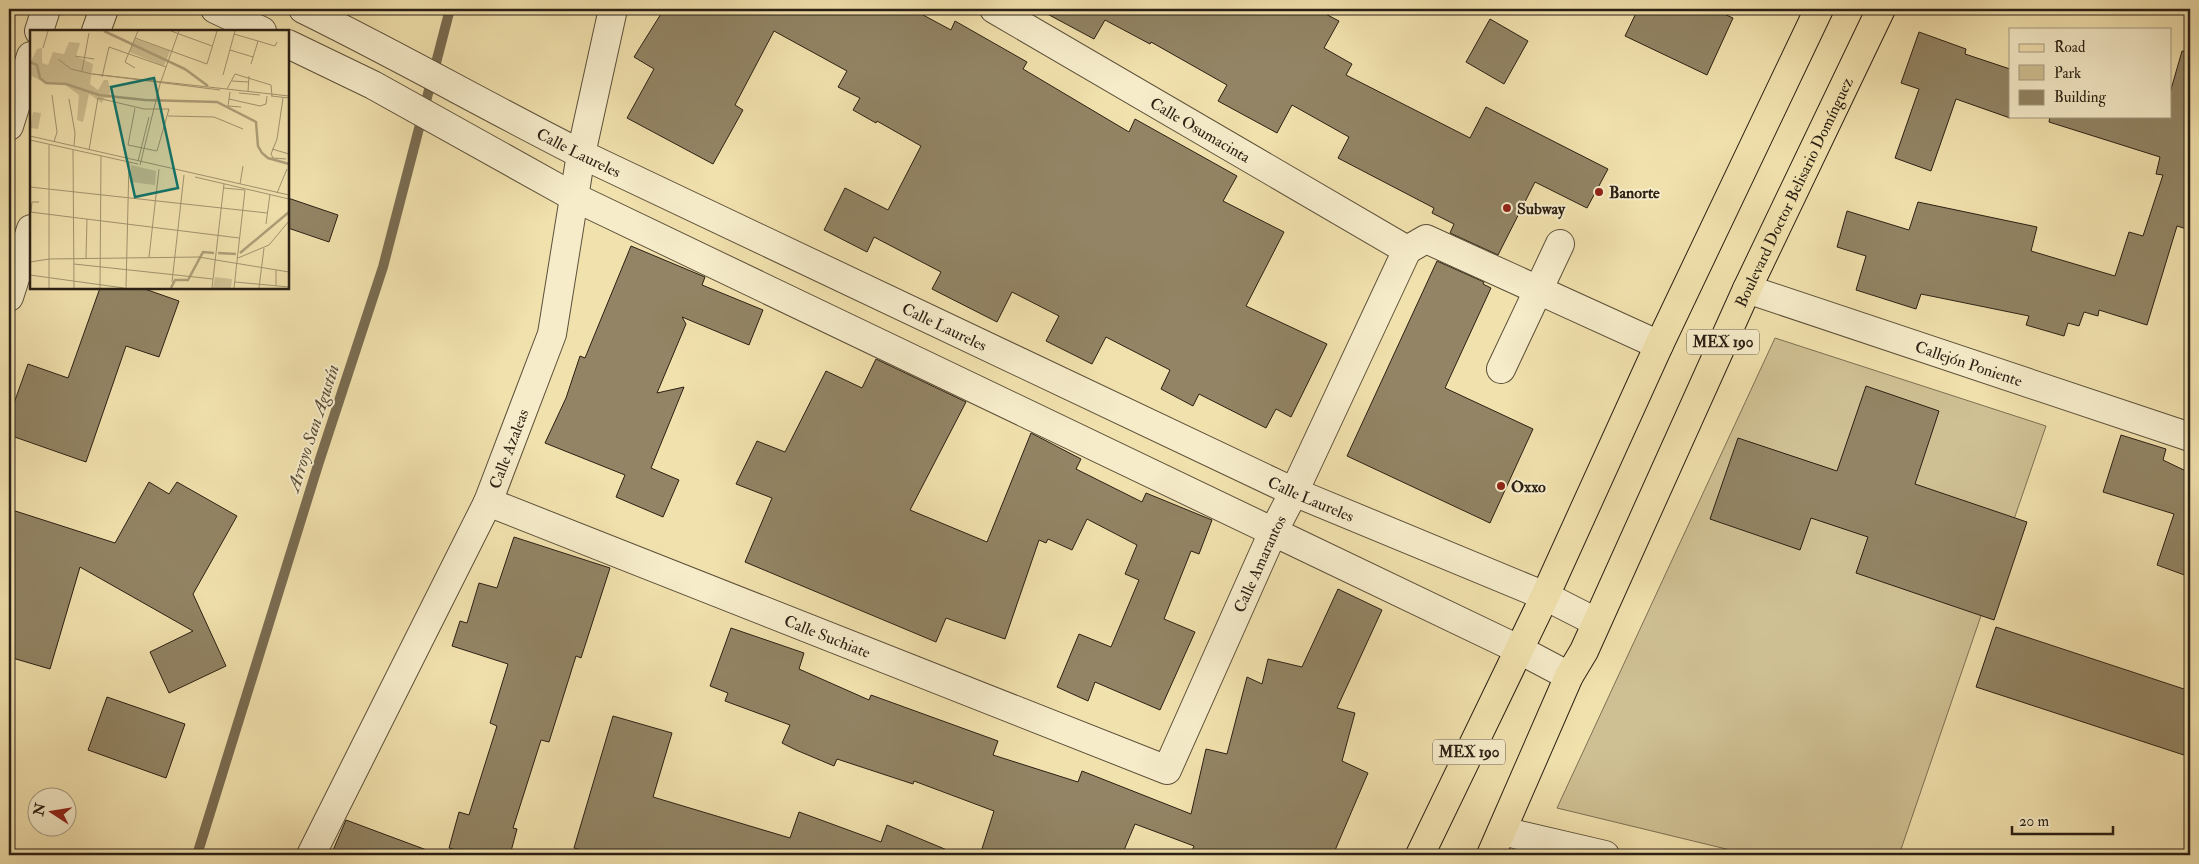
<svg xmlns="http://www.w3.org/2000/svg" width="2199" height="864" viewBox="0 0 2199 864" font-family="'IM FELL Double Pica',serif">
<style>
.green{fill:#cfc093;stroke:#7d7054}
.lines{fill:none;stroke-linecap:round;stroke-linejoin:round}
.stream{stroke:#7a6c51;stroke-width:10}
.building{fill:#928464;stroke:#2b2014}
.minor-casing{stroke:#5c503a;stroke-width:30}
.major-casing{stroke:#2b2014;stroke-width:30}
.minor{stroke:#f6ecca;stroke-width:28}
.major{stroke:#f1e1ad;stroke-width:28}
.poi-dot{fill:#8f2418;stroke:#f6ecca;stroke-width:2}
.labels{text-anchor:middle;stroke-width:4;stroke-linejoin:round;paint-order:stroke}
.shield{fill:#f6ecca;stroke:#685d4b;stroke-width:1}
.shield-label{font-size:15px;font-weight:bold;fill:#2b2014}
.street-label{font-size:16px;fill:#2b2014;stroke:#f6ecca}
.poi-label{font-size:16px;font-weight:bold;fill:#2b2014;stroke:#f6ecca;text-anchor:start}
.water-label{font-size:18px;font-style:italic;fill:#594c37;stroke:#f6ecca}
.inset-river{fill:none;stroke:#ae9f79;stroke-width:2.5}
.inset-road{fill:none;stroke:#a29470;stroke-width:1}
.view{fill:#0f766e;fill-opacity:0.15;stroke:#0f766e;stroke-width:2.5}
.inset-edge{fill:none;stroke:#2b2014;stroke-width:2.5}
</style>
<rect width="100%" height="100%" fill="#f1e1ad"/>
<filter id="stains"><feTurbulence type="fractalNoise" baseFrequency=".004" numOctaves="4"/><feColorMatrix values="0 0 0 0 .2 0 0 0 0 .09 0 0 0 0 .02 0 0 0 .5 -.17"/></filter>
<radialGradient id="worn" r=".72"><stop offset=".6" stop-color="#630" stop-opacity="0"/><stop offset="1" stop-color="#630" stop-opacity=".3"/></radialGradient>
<polygon class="green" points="1775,338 2046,426 1899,855 1751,855 1557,808"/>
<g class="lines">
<polyline class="stream" points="197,855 318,465 383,267 450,9"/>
</g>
<g class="building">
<polygon points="664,9 912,9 951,30 955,21 1027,62 1023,69 1129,132 1135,119 1237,176 1223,201 1284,232 1246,306 1327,344 1291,417 1276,409 1266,428 1199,394 1193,406 1161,389 1170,370 1106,337 1092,364 1046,341 1059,316 1012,292 997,322 932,289 941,272 874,237 867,252 824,230 845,188 888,210 921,146 877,121 876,123 853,110 860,98 838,87 847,71 774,31 735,105 743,110 713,164 627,118 654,69 634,57"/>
<polygon points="1038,9 1316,9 1339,21 1324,48 1352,64 1346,75 1470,138 1486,107 1608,169 1587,208 1535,182 1498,255 1450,233 1454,224 1432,213 1434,208 1338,158 1349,137 1292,105 1277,133 1218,101 1227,85 1151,42 1150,44 1105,20 1094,39"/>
<polygon points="1638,9 1713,9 1733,18 1707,75 1625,36"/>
<polygon points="1490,19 1528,41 1504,84 1466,62"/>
<polygon points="1919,32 1966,49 1965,54 2010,69 2010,118 1956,99 1931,171 1895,158 1919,89 1901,83"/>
<polygon points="2182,51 2190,52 2190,230 2177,226 2147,325 2099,310 2098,316 2084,312 2079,326 2068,323 2064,336 2026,325 2029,316 1921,294 1916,309 1856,290 1866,256 1837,247 1847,211 1909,230 1918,202 2037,227 2031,251 2115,276 2129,232 2143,236 2163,175 2156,174 2160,157 2049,122 2050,116 2170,116 2170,93"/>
<polygon points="288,198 338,215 329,242 288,228"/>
<polygon points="631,246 705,277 702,285 763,310 749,345 682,317 686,324 657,393 684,387 651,468 679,480 663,517 616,497 625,475 545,443 566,398 580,356 585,358"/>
<polygon points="1437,261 1484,282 1483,284 1491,288 1445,388 1533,429 1490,523 1347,456"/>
<polygon points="100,288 142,288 179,301 159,357 126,346 86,462 9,435 9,417 28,364 68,378"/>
<polygon points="876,359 966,402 910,510 987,542 1031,433 1081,459 1076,469 1142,502 1146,493 1212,520 1199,554 1191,551 1164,619 1195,632 1160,710 1095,682 1088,701 1057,687 1079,634 1111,647 1139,580 1125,574 1137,545 1087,519 1072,550 1048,539 1046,543 1039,540 1005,639 946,618 936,642 745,562 772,498 736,484 757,441 785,452 826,371 862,388"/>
<polygon points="1866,386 1939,411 1915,484 2027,522 1994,620 1856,573 1868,537 1811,518 1800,550 1710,519 1738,438 1837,471"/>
<polygon points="2121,435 2166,449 2163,460 2190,473 2190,577 2157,565 2174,514 2103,492"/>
<polygon points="149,482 169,494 177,482 237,516 193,594 226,666 169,693 150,652 193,631 80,567 50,669 9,657 9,509 115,543"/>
<polygon points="514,537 610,568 581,658 576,656 549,742 541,740 513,828 517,829 510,855 475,855 449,848 459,812 469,815 497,726 490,723 508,664 452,646 460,621 467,623 479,583 497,588"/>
<polygon points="1338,589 1382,610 1337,708 1355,713 1342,761 1368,773 1333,855 1190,855 1194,846 1135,824 1122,855 980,855 994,811 914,781 913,784 837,759 834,766 796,750 782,743 790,725 725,701 728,693 710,686 731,628 804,653 799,669 869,700 871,695 998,741 993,755 1078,782 1082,771 1191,814 1206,749 1227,754 1247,677 1262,684 1268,659 1302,667"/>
<polygon points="1996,627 2190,691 2190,757 1976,687"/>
<polygon points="107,697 185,724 166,778 88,750"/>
<polygon points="613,716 672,733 653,797 790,838 799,812 881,842 887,825 959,855 600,855 574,848"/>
<polygon points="346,820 432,852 432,855 331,855"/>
</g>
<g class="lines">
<g class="minor-casing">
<g id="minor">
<polyline points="215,9 262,31"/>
<path id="s1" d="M303 9C397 55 488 107 581 154L1294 492 1545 596 1596 622"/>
<path id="s2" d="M994 9 1407 250"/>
<polyline points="39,31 46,9"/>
<polyline points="96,31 104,9"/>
<polyline points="288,44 373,85 574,197 1518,649 1569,676"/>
<polyline points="9,126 31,56"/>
<polyline points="1407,250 1426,239 1659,345"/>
<path id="s3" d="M1747 289 2190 437"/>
<polyline points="9,297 31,229"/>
<polyline points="1501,369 1560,244"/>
<path id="s4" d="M488 502 1167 770 1273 532 1294 492 1407 250"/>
<polyline points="1502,831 1605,855"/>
<path id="s5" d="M311 855 488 502 552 334 581 154 613 9"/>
</g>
</g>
<g class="major-casing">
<g id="major">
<polyline points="1420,855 1545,596 1659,345 1819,9"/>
<path id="s6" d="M1491 855 1569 676 1584 651 1747 289 1881 9"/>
</g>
</g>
<use href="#minor" class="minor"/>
<use href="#major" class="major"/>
</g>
<g class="poi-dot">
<circle cx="1599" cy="192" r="5"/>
<circle cx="1507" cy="208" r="5"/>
<circle cx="1501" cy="486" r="5"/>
</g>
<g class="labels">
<g class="shield">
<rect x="1687" y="329.5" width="72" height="25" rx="4"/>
<rect x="1433" y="739.5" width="72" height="25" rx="4"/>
</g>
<g class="shield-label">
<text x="1723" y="347">MEX 190</text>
<text x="1469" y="757">MEX 190</text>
</g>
<g class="street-label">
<text dy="6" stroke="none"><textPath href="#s2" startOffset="239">Calle Osumacinta</textPath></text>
<text dy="6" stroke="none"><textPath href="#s1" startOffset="311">Calle Laureles</textPath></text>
<text dy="6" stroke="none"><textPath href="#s6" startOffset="729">Boulevard Doctor Belisario Domínguez</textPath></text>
<text dy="6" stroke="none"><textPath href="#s1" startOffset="716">Calle Laureles</textPath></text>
<text dy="6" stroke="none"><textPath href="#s3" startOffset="234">Callejón Poniente</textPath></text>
<text dy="6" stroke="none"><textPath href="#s5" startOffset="452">Calle Azaleas</textPath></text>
<text dy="6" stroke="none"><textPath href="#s1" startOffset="1121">Calle Laureles</textPath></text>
<text dy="6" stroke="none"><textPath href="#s4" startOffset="956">Calle Amarantos</textPath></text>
<text dy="6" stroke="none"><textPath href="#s4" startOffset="365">Calle Suchiate</textPath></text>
</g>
<g class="poi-label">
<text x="1609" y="198">Banorte</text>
<text x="1517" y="214">Subway</text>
<text x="1511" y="492">Oxxo</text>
</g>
<g class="water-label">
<text transform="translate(313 428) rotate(-72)" y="6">Arroyo San Agustín</text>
</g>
</g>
<g transform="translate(30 30)">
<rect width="259" height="259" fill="#f1e1ad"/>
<path d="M105 9 140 21 134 36 99 22ZM39 12 50 13 46 26 63 34 60 54 68 60 74 50H78L80 60V68H74L72 73 59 64 53 92 47 90 49 65 34 54 15 53 2 46 0 56V33L7 19 12 18V33L18 35 23 22 34 24ZM3 82 11 83 8 99 0 98ZM101 135 126 141 125 155 100 152ZM185 247 202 249 201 258H183Z" fill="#cfc093"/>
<path class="inset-river" d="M74 1 155 39 178 56M0 32 7 35 10 48 16 53 36 54 69 65 115 70 187 72 226 92 228 116 232 123 238 128 259 134M188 223 206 224M210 223 259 182M141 258 145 250H158L173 222 184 223"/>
<path class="inset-road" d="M141 1 182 16M204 4 245 16 247 12M105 8 177 34 187 1M13 18 18 1M200 20 223 27M45 26 64 29M28 29 41 39 62 44 259 66M221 34 228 11M105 38 95 32 108 1M52 41 59 3M63 44 190 60M193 45 205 1M72 47 79 17 136 37M202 51 218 52M197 59 205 44 241 55 242 66M218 61 219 46M200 62 198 76 211 77M209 63 230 65M22 65 27 102 24 112M241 66 259 68M253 68 247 109 241 124 243 128 256 129M39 69 45 103 44 116M199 69 230 76 236 74 237 66M138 86 184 87 213 99M0 106 259 165M0 110 108 134M19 115V258M242 119 259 124M43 120 44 258M59 120 68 68 114 79H139L127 121 98 115 105 78M108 131 119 87M110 135 130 54 149 1M165 147 259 169M210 154 213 136M0 157 237 183M194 158 215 160M247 163 257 139M0 182 209 208M1 182 2 172H9M236 194 240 164M119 227 129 139M56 228 57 189M208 228 239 215 259 191M186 230 259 242M0 232 19 229 169 227 186 230M44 234 183 249M0 245 94 258M142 252 154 145M205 252 259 257M246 256V240M70 258 71 126M96 258 99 132M182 258 194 154M204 258 215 160M229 258 234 218"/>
<path class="view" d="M124 48 148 158 105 167 81 57Z"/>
<rect width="259" height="259" class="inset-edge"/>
</g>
<rect width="2199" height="864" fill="none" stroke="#f1e1ad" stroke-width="30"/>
<rect x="10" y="10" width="2179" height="844" fill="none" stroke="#2b2014" stroke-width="2.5"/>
<rect x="15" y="15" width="2169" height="834" fill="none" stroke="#2b2014"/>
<rect x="2009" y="28" width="162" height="90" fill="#f6ecca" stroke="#a59a81"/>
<rect x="2019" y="44" width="25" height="8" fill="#f1e1ad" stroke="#a59a81"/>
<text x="2054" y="52" font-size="15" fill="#2b2014">Road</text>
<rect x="2019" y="65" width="25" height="15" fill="#cfc093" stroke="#a59a81"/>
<text x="2054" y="78" font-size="15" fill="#2b2014">Park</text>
<rect x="2019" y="90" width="25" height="15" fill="#928464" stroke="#a59a81"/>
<text x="2054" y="102" font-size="15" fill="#2b2014">Building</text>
<g transform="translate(52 812) rotate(282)"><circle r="24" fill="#f6ecca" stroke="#a59a81"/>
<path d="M0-4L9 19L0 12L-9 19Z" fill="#8f2418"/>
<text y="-8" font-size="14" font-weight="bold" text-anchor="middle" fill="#2b2014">N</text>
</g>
<path d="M2012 826v8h101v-8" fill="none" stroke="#2b2014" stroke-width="2.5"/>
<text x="2019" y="826" font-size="15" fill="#2b2014" stroke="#f6ecca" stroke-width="4" paint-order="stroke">20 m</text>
<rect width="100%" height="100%" filter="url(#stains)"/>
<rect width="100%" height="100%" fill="url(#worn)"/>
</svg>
